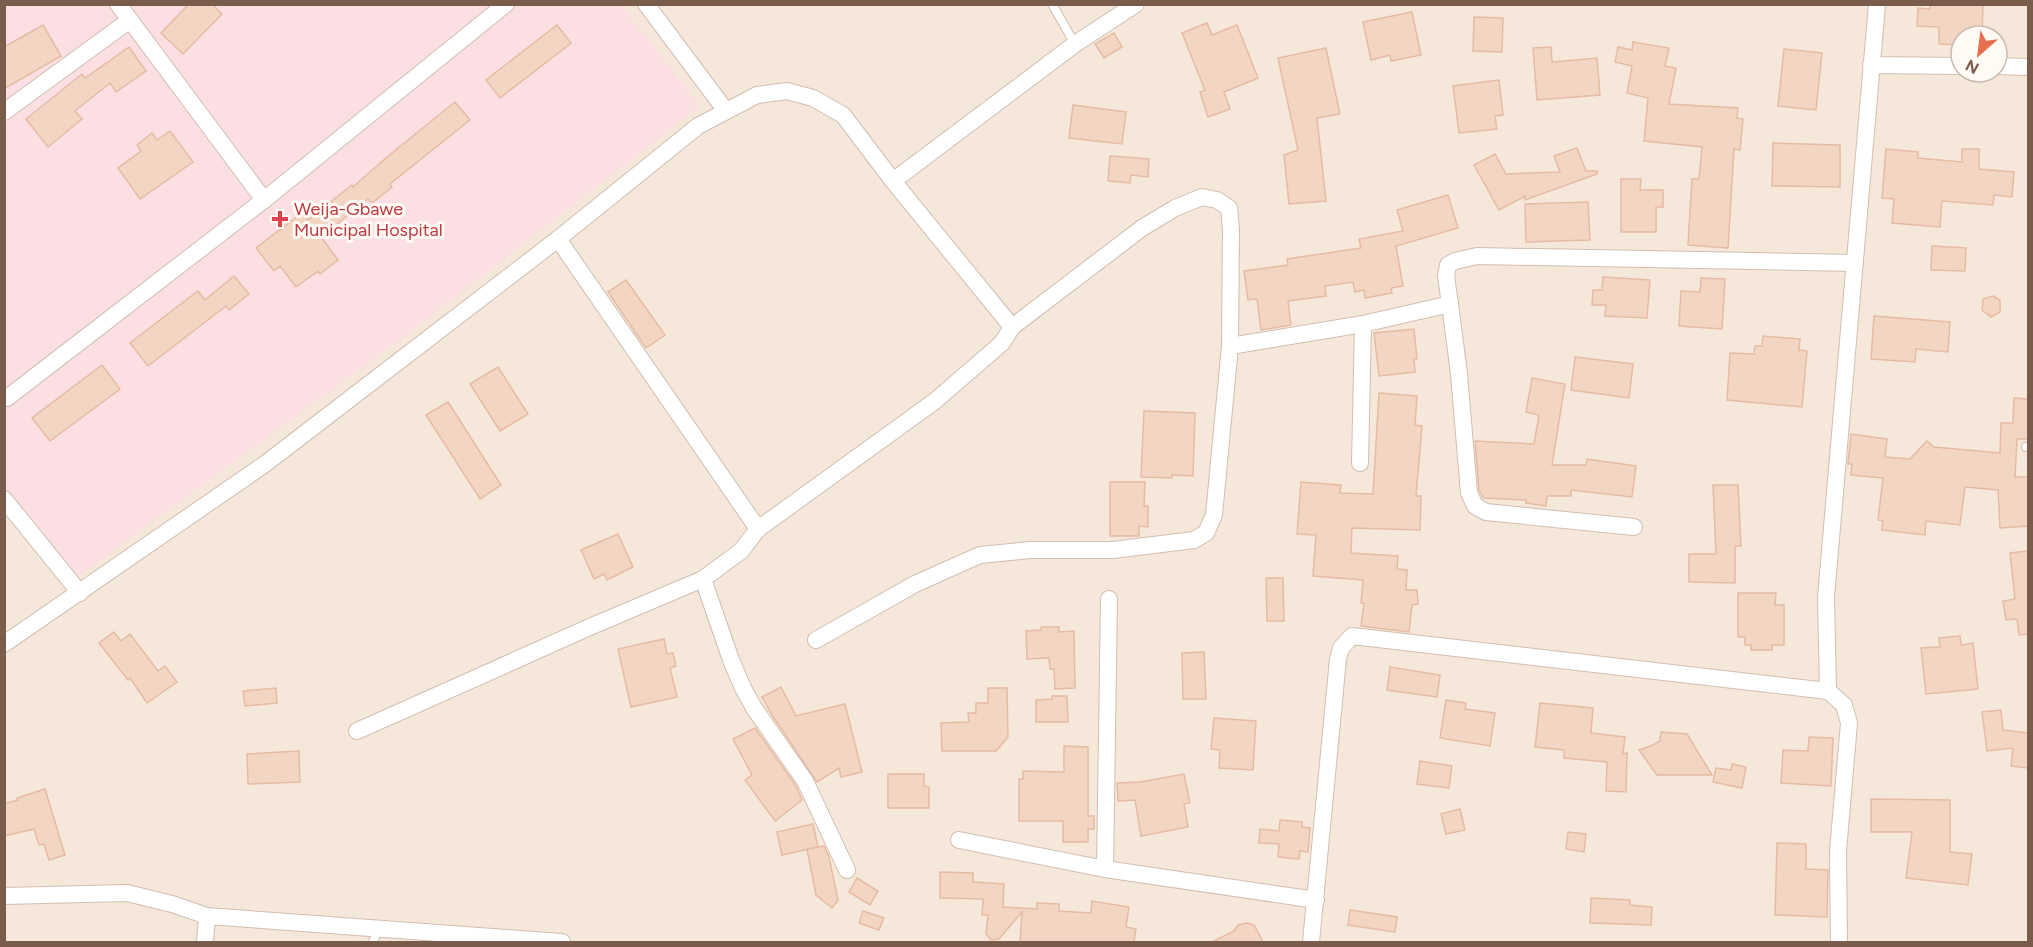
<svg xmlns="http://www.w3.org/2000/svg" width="2033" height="947" viewBox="0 0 2033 947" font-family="Figtree,sans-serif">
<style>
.residential{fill:#f5e8da;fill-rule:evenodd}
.medical{fill:#fbdfe3}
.building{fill:#f3d5c3;stroke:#e6bba3;stroke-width:1.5}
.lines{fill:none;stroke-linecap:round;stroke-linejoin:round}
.service-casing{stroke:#d1beb0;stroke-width:10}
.minor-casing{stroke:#d1beb0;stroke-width:18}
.service{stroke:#fff;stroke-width:8}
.minor{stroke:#fff;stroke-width:16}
.health-dot{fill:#e0444e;stroke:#fffaf3;stroke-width:2}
.labels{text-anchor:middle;stroke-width:6;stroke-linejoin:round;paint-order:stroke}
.health-label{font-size:18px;fill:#be3a42;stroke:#fffaf3;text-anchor:start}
</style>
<rect width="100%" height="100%" fill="#fdf6ec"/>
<path class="residential" d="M5 5H2028V942H5ZM1961 36H1997V72H1961Z"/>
<polygon class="medical" points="5,5 621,5 700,106 411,331 76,578 5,487"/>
<g class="building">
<polygon points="189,4 212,4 222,14 183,54 161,33"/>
<polygon points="1930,4 1983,4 1982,36 1961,36 1961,45 1939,44 1939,27 1917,26 1918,8 1930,9"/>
<polygon points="1412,12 1421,55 1391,61 1390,55 1371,60 1363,22"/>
<polygon points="1474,17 1503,18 1502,52 1473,51"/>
<polygon points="1207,23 1212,35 1237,25 1258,78 1224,92 1230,109 1208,117 1200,92 1205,90 1182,33"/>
<polygon points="43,25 61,56 4,89 4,47"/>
<polygon points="557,25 571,43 500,98 486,80"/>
<polygon points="1114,33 1122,47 1104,58 1095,44"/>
<polygon points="1633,42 1669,48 1665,66 1676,68 1669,104 1738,108 1737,118 1743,119 1740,150 1734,149 1728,248 1688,245 1692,179 1699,179 1702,147 1644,141 1648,98 1627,93 1632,66 1615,62 1618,47 1632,50"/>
<polygon points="129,47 146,71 116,92 110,83 75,111 82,119 48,147 26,119 82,74 85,78"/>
<polygon points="1551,47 1552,62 1597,58 1600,95 1537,100 1533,48"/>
<polygon points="1326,48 1340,114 1317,118 1326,201 1289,204 1284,155 1298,150 1278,58"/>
<polygon points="1784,49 1822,53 1816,110 1778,106"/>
<polygon points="1499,80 1503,115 1495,116 1497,129 1459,133 1453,86"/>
<polygon points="455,102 470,120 390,184 392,187 372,203 368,199 321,237 338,260 320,274 318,271 296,287 280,266 274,271 256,248 302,213 308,220 352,185 353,187 387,157"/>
<polygon points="1073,105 1126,112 1122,144 1069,138"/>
<polygon points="170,131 193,162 140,199 118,168 141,151 137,145 152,133 157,140"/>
<polygon points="1773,143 1840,145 1840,187 1772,186"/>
<polygon points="1577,148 1586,171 1597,171 1597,174 1525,200 1525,196 1499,210 1474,165 1495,154 1506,174 1560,172 1554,156"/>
<polygon points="1886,149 1918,152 1918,158 1962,162 1962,149 1979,149 1979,169 2014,172 2012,197 1994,195 1993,205 1942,201 1940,227 1892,223 1894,199 1882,198"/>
<polygon points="1110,156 1149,159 1148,177 1131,175 1130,183 1108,181"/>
<polygon points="1621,179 1641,179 1640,190 1663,190 1663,207 1656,207 1656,232 1621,232"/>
<polygon points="1448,195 1458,228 1396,246 1403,286 1391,288 1392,293 1365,298 1364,290 1355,292 1353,282 1325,286 1326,296 1288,301 1291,325 1261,330 1257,299 1248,300 1244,271 1288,265 1287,259 1361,248 1359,239 1403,231 1397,210"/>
<polygon points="1588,202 1590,240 1526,242 1525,204"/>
<polygon points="1932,246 1966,248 1965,271 1931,270"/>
<polygon points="234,276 249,294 229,310 226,306 148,366 130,343 198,291 205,300"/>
<polygon points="1603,277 1650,280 1647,318 1605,316 1606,305 1592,305 1593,290 1602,290"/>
<polygon points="1701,278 1725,279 1722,329 1679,326 1681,291 1700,292"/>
<polygon points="626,280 665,335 646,348 608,292"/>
<polygon points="1993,296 2000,300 2000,312 1991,317 1982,310 1983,299"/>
<polygon points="1874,316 1950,322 1948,352 1916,349 1915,362 1871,359"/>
<polygon points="1414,329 1417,359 1414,359 1415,372 1379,376 1374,333"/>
<polygon points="1763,336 1800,339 1799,350 1807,351 1802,407 1727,400 1730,353 1754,354 1755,346 1762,346"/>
<polygon points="1575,357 1633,364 1629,398 1571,390"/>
<polygon points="102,365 120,389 50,441 32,418"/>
<polygon points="498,367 528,414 500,431 470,384"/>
<polygon points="1532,378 1565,384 1552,465 1586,465 1587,459 1636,466 1632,497 1571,490 1571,496 1547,496 1546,506 1526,503 1526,500 1483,498 1479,490 1475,441 1534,444 1539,415 1526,412"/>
<polygon points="1379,393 1417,396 1415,425 1422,426 1416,496 1421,496 1420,530 1352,528 1351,553 1398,556 1397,569 1407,570 1406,590 1417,590 1418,604 1412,605 1409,632 1361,626 1364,603 1361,603 1363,580 1313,576 1316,535 1297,534 1301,482 1341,485 1340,493 1373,494"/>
<polygon points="2014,398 2028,399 2028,439 2017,439 2015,477 2028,477 2028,526 2000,528 1998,490 1965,487 1960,525 1926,521 1925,535 1882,530 1883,521 1878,520 1883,478 1851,475 1852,464 1848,464 1851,434 1887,439 1885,457 1910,459 1927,441 1934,447 2000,453 2001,423 2013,423"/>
<polygon points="448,402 501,485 480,499 426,415"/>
<polygon points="1144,411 1195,413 1193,476 1172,475 1172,478 1141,477"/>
<polygon points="1110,482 1145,482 1144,506 1148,506 1148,527 1139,526 1139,536 1110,536"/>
<polygon points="1713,485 1738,485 1741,546 1735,546 1735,583 1689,582 1689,554 1716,554"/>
<polygon points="618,534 633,567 607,580 604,574 594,579 581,550"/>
<polygon points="2028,551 2028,634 2019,635 2017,619 2006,620 2003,601 2015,599 2010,553"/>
<polygon points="1266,578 1283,578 1284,621 1267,621"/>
<polygon points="1738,593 1776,593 1775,605 1784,605 1784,645 1772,645 1772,650 1751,650 1751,645 1745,645 1745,637 1738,637"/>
<polygon points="1041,627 1059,627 1059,632 1074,631 1075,688 1055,689 1054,669 1050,669 1049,658 1027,659 1026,631 1041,630"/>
<polygon points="114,632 121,641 130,634 158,671 165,666 177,682 147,703 130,678 128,680 99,643"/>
<polygon points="1960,636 1961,645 1973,643 1978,689 1926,694 1921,648 1940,647 1939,638"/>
<polygon points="664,639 667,654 673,653 676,666 670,668 677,697 631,707 618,649"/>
<polygon points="1204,652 1206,699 1183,699 1182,653"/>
<polygon points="1390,667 1440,675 1437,697 1387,690"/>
<polygon points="781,687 796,716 845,704 862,772 841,777 839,768 817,782 772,715 762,697"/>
<polygon points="276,688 277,703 245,706 243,691"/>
<polygon points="988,688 1007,688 1008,737 996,751 942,751 941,723 969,722 968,713 976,713 976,703 988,703"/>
<polygon points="1052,696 1067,696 1068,722 1036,722 1036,700 1052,699"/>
<polygon points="1446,700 1466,703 1465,709 1495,713 1490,746 1440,738"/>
<polygon points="1540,703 1593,708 1591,733 1625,737 1623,754 1627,753 1626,792 1606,791 1607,762 1564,758 1564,750 1535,747"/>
<polygon points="2001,710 2003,730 2028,733 2028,768 2011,766 2013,748 1987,751 1982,712"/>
<polygon points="1214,718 1256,721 1253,770 1219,768 1220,750 1211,749"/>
<polygon points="755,728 796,786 802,800 775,821 745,780 752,775 733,739"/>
<polygon points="1661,732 1687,734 1712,775 1657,775 1639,750 1651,746 1660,741"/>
<polygon points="1809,737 1833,738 1831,786 1781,783 1783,750 1808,751"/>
<polygon points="1064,746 1088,747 1088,816 1094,816 1094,829 1088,829 1088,842 1063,842 1063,821 1019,821 1019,779 1023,779 1023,771 1064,772"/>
<polygon points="299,751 300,782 248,784 247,754"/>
<polygon points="1420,761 1452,766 1449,788 1417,784"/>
<polygon points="1732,764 1746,767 1742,788 1713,782 1716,768 1731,770"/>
<polygon points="888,774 924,774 924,786 929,787 929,808 888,808"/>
<polygon points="1184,774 1190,803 1184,804 1188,827 1141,836 1135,800 1118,801 1117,783 1140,782"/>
<polygon points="45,789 65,855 49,860 44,844 39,845 34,829 4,836 4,804 18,800 17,798"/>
<polygon points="1871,799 1950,800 1950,852 1972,854 1968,885 1906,878 1912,832 1871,832"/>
<polygon points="1460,809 1465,830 1446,834 1441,814"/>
<polygon points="1280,820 1302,822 1302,827 1310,828 1308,852 1300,851 1299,859 1278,857 1279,844 1259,843 1260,829 1279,831"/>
<polygon points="813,824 818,847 782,855 777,832"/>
<polygon points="1568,832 1586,834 1584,852 1566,849"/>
<polygon points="1777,843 1806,844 1806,869 1828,870 1827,917 1775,915"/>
<polygon points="824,846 829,857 838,900 832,908 816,895 807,849"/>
<polygon points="940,872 973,873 973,882 1004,884 1003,907 1037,909 1037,903 1059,904 1059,911 1091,913 1092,901 1129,907 1126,927 1136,929 1134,942 1020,942 1022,912 999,939 991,940 986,934 988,915 982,915 983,899 940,898"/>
<polygon points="857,878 878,891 870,905 849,892"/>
<polygon points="1591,898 1630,900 1630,905 1652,907 1651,925 1590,923"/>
<polygon points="1350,910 1397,917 1395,932 1348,925"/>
<polygon points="863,911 884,918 879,930 859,923"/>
<polygon points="1247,923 1254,925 1263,942 1212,942 1234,931 1238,925"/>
</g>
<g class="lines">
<g class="service-casing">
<g id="service">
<polyline points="1052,4 1075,44"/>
<polyline points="2026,447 2028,447"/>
<polyline points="373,942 378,929"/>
</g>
</g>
<g class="minor-casing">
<g id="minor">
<polyline points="118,4 264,200"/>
<polyline points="646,4 726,111"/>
<polyline points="1871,65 1961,66"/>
<polyline points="1997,66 2028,67"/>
<polyline points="4,112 130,20"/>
<polyline points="893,181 1075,44 1136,4"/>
<polyline points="558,239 758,529"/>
<polyline points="1450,304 1459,374 1469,493 1475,506 1486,512 1634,527"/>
<polyline points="1230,346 1363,324 1450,304 1446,276 1448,265 1455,261 1477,256 1855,263"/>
<polyline points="7,398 264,200 506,4"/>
<polyline points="1360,463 1363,324"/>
<polyline points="4,499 80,593"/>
<polyline points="703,579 731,660 743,688 754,708 805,781 847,870"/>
<polyline points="4,644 265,464 558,239 698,126 757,95 787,91 813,98 843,115 893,181 1012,327"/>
<polyline points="1828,691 1826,597 1877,4"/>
<polyline points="357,731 592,626 703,579 741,551 758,529 935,401 1002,343 1012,327 1142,228 1175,208 1202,197 1217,200 1229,208 1231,230 1230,346 1214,515 1206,533 1194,540 1113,550 1030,550 980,555 915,584 816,640"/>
<polyline points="959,840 1105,869 1316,900"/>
<polyline points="1105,869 1109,599"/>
<polyline points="4,896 127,893 172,904 207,916"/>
<polyline points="205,942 207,916 562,942"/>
<polyline points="1311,942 1338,659 1341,648 1352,636 1828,691 1844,705 1849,723 1838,851 1839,942"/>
</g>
</g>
<use href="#service" class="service"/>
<use href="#minor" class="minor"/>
</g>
<path class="health-dot" d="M277 210h6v6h6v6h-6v6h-6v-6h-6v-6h6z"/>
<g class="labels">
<g class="health-label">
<text x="294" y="215">Weija-Gbawe<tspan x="294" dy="21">Municipal Hospital</tspan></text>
</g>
</g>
<rect width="2033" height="947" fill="none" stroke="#7a5c4d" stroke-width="12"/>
<g transform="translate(1979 54) rotate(208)"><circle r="28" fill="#fffaf3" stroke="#cabbb1" stroke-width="1.5"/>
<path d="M0-4.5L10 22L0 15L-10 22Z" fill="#e76f51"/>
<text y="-9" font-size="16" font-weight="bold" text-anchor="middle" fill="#7a5c4d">N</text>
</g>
</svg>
